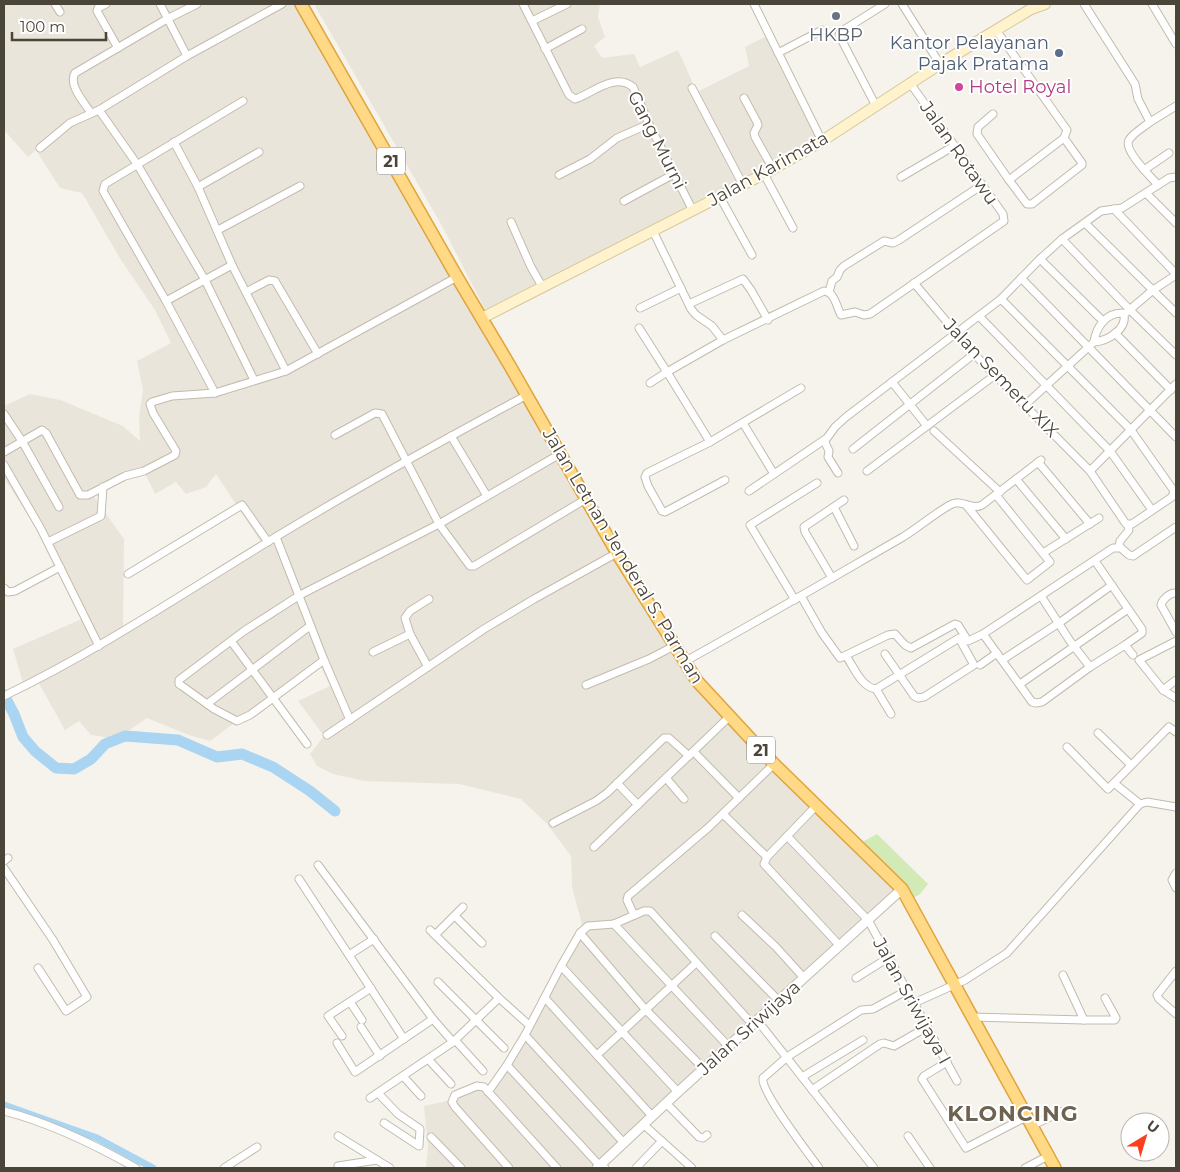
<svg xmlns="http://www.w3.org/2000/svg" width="1180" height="1172" viewBox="0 0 1180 1172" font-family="Montserrat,sans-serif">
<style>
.residential{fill:#eae5da;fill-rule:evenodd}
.green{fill:#d2eab5}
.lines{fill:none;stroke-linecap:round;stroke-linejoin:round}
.canal{stroke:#a9d4f2;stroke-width:7}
.river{stroke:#a9d4f2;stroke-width:11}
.minor-casing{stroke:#c2bbae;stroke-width:9}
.tertiary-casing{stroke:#c2bbae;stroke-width:11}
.secondary-casing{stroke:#d6c79b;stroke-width:12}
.trunk-casing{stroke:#e0a43c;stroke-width:14}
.minor{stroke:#fff;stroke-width:7}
.tertiary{stroke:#fff;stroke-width:9}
.secondary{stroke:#fff3cd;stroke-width:10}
.trunk{stroke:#ffd985;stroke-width:11}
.worship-dot{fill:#6b7280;stroke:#fff;stroke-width:2}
.service-dot{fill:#5c6f8a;stroke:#fff;stroke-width:2}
.hotel-dot{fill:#d1479c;stroke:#fff;stroke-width:2}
.labels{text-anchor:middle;stroke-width:4;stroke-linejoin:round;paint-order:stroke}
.shield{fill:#fff;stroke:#817c74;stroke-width:1}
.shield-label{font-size:16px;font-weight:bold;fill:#4b4439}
.worship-label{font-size:18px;fill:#5b616d;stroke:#fff}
.service-label{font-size:18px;fill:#4e5e75;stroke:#fff;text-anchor:end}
.hotel-label{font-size:18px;fill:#b23c85;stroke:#fff;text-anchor:start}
.street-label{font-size:18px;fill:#4b4439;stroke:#fff}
.district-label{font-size:22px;font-weight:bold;letter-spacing:1px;fill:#6e6250;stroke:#fff}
</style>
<rect width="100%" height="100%" fill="#f6f3ec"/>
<g class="residential">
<path d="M4 4H304L699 687 901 889 595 1168H426L428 1147 424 1106 447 1101 479 1084 486 1092 524 1035 559 965 582 925 572 887 571 856 547 824 521 799 459 784 364 781 333 774 317 766 310 754 324 736 298 701 330 686 318 661 210 741 189 735 147 718 128 731 110 738 91 735 79 721 65 730 37 680 24 686 13 649 84 618 41 535 4 478V406L30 394 60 400 123 426 140 441 139 418 143 390 137 361 171 343 155 310 121 260 82 193 60 188 36 150 28 157 4 130ZM143 469 155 494 176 482 186 494 206 487 216 474 262 544 123 630 124 539 90 491 115 476Z"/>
<polygon points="314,4 600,4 598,17 605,37 594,46 602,58 634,54 640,67 678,50 697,92 749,66 745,47 767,36 818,141 488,315 441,224"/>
</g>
<polygon class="green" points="877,834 928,884 920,894 908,901 857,845"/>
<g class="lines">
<polyline class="canal" points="4,1105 97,1138 153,1168"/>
<polyline class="river" points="4,695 14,714 23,737 35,751 56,768 74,769 91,759 105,744 125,736 178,740 217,757 242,754 273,767 310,791 335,811"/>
<g class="minor-casing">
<g id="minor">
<polyline points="55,4 60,12"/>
<polyline points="106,4 98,8 97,11 118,48"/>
<polyline points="160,4 187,56"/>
<path d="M523 4 569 95 575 99 578 98C595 91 615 73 633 87L649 124 693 211"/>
<polyline points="754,4 822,141"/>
<polyline points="902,4 940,64"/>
<path d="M1084 4 1135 84 1138 99 1150 122C1144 127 1133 133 1129 140 1123 150 1151 177 1158 185"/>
<polyline points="1152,4 1176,44"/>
<polyline points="532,21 567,4"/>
<polyline points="996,30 1067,130 1064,138 1009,180"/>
<polyline points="545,49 582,29"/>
<polyline points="778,53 822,30"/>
<polyline points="692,88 743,185"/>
<polyline points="744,98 757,122 758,125 754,133 755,137 773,169"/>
<polyline points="876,106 839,35 842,31 885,4"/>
<polyline points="99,110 137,164 205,280 254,380"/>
<path d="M91 113C84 102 68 85 75 73L167 19 197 4"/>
<polyline points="993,114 978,127 977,134 1009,180 1027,204 1032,204 1082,165 1082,163 1064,138"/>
<polyline points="1150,122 1176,106"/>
<polyline points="174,142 198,187 232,265 286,371"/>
<polyline points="40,148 70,123 99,110 187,56 282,4"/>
<polyline points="1144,170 1169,153"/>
<polyline points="764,174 793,228"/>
<polyline points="559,175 590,159 617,138 649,124"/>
<polyline points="901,177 954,146"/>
<polyline points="198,187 259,152"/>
<polyline points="1146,193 1176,223"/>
<polyline points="720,197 752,255"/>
<polyline points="624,201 674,174"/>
<polyline points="1114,209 1176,274"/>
<polyline points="511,222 531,267 543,288"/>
<polyline points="1085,223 1176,313"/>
<polyline points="218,230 300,186"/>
<polyline points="653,231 691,309 696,315 712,326 723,340"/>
<polyline points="1062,239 1130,310 1176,355"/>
<polyline points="1040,259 1103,321"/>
<polyline points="1021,278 1176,437"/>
<polyline points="914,283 974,354 1090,471 1126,524 1132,524 1172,497 1174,491 1131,430 1001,299"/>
<polyline points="246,292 269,280 275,281 318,354"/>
<polyline points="829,292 832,281 837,277 840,270 844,266 884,241 893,243 899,240 982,185"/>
<polyline points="166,301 103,191 105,184 243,101"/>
<polyline points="689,304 743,279 751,290 768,320"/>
<polyline points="640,308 681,288"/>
<polyline points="1127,312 1153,290 1176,275"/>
<path d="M1122 313 1124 314C1127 330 1107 341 1094 342 1096 327 1106 313 1122 313Z"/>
<polyline points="979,316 1110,451 1152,510"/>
<polyline points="639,328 667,372 650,383"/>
<polyline points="1115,333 1171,390"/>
<polyline points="892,382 927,426"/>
<path d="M801 388 710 442 667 372 723 340 824 291C835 292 836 306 841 315L855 312 864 315 870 314 1004 221 1003 214 910 83"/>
<polyline points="215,393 166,301 232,265"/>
<polyline points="1025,405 1094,342"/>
<polyline points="4,414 22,441 59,507"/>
<polyline points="743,423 774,474"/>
<polyline points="934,431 1000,492"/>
<polyline points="335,435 375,413 382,414 439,524 470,566 474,566 586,499"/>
<polyline points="451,436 487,496"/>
<polyline points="824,440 829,451 828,457 838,473"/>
<polyline points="710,442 647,473 645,477 648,486 662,511 665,512 725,480"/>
<polyline points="853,449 974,354"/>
<polyline points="4,452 42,430 46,433 80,495 88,495 125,476 144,471 175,455 176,451 153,413 150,404 152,402 172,396 215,393 286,371 457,277"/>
<polyline points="1038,462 1090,524"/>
<polyline points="4,465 41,529 99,646"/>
<polyline points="867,471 995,375"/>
<polyline points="1090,471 1176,384"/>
<polyline points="1016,479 1066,539"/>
<polyline points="749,491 827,438 835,427 846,417 1001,299 1040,259 1062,239 1101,211 1122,208 1169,178 1176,177"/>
<polyline points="966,505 1027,580 1050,562 996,495"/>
<polyline points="834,507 854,546"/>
<polyline points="276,537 324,660 250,715 237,721 214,709 182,686 179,684 179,680 244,631 300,595 439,524 560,454"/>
<polyline points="48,542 101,516 103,487"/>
<polyline points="1119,547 1120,541 1129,530 1128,525"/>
<polyline points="1043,553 1099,518"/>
<polyline points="128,574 242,505 268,542"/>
<polyline points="832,578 805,532 804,527 844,500"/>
<polyline points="4,588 8,592 15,591 60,567"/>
<path d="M1176 593C1170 592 1162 600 1161 605L1176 632"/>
<polyline points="801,596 822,633 840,658 888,635 895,634 905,645 911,648 955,624 958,625 968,641 983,634 1113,548 1121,548 1129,555 1133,556 1176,527"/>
<polyline points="1041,596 1070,641 1090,667"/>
<polyline points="795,600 750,525 817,483"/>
<polyline points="983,634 1032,702 1036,703 1042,702 1090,667 1125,645 1142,633 1142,629 1095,561"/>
<polyline points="231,641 307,744"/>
<polyline points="1176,641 1139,660 1163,690 1176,698"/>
<polyline points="1125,645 1133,655"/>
<polyline points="373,652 410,634"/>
<path d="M846 656C854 667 861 687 876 689L959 638 974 665 924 697 918 698 914 696 885 654"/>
<polyline points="324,660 350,720"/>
<polyline points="1002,660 1059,623 1112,585"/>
<path d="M684 662C758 621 830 579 903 537 919 527 934 514 950 505 962 498 971 511 982 505L1041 460"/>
<polyline points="980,665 997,653"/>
<polyline points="428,667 410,634 405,618 410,611 429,599"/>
<polyline points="1020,684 1128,609"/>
<polyline points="586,685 649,659 674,646"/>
<polyline points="876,689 891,714"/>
<polyline points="1163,690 1176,680"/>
<path d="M4 696C100 650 188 590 279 535 360 486 443 440 527 395"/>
<polyline points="207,704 310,626"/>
<polyline points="1098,733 1131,765"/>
<polyline points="327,735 484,629 534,599 617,553"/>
<polyline points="1067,747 1108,789 1169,727 1176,732"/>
<polyline points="694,752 739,798"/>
<polyline points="666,778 684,799"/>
<polyline points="617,783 638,805"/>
<polyline points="1114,783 1140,804"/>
<polyline points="817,805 767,857 764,864 840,946"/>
<polyline points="723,814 767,857"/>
<polyline points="553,823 596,801 607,793 664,738 669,738 689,756"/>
<polyline points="787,836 868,920 957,1081"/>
<polyline points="594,847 729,717"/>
<polyline points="4,861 8,858"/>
<polyline points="318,865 433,1019"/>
<polyline points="4,868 53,940 87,997 66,1011 38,968"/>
<polyline points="1176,873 1172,880 1176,888"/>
<polyline points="299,879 404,1039"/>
<polyline points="634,915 627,900 628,896 709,827 774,764"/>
<polyline points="742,915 776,947 804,978"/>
<polyline points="455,916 482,943"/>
<polyline points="614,924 729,1047"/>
<polyline points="430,930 499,998 529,1025"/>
<polyline points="580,933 645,1009 704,1069"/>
<polyline points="435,935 463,907"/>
<polyline points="715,936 779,1001"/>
<polyline points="349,955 374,939"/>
<polyline points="561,966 678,1092"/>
<polyline points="1176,971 1157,995 1159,999 1176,1014"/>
<polyline points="856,978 888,958"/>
<polyline points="438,982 504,1048"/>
<polyline points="545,998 652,1116"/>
<polyline points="350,1002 362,1020"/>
<polyline points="914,1003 965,980 1007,953 1140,804 1147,802 1176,807"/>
<polyline points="972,1017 1084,1020 1063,975"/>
<polyline points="757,1020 874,1168"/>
<polyline points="1084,1020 1115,1020 1116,1018 1105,998"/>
<polyline points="361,1027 380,1056"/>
<polyline points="525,1035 624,1143"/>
<polyline points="342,1036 328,1016 371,988"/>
<polyline points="455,1040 483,1071"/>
<polyline points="337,1043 355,1072 433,1019 453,1042"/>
<polyline points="597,1055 696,963"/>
<polyline points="428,1059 451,1084"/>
<polyline points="947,1062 924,1076 922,1079 966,1148 1026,1117"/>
<polyline points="507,1065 600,1166 605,1168"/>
<polyline points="403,1076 421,1096"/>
<polyline points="802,1077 863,1040"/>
<polyline points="812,1090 880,1044 884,1043 894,1046 927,1027"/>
<polyline points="488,1092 507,1065 525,1035 561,966 580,933 588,926 614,924 644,911 650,911 653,914 753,1025"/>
<polyline points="378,1093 398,1114 420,1129 419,1146 384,1123"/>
<polyline points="370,1098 453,1042 499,998"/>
<polyline points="666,1103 699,1137 703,1138 707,1135"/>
<path d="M4 1111C47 1122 97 1146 136 1168"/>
<polyline points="643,1124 692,1168"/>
<polyline points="1031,1126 1063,1111"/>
<polyline points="338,1136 390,1168"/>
<polyline points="908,1136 930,1168"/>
<polyline points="431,1137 461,1168"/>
<polyline points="338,1166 377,1160"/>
<polyline points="224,1168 257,1147"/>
<polyline points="509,1168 455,1107 452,1102 455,1095 477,1086 484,1087 557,1168"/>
<polyline points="636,1168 662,1141"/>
<path d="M819 1168C809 1154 760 1091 763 1078L787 1057 861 1010 873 1009 906 991"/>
<polyline points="1025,1168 1048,1156"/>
</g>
</g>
<g class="tertiary-casing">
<polyline id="tertiary" points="597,1168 678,1092 902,889"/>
</g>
<g class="secondary-casing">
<polyline id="secondary" points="482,318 764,174 822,141 940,64 1031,9 1045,4"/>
</g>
<g class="trunk-casing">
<polyline id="trunk" points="301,4 457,277 510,366 617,553 697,681 774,764 902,889 1055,1168"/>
</g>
<use href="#minor" class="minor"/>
<use href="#tertiary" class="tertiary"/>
<use href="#secondary" class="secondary"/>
<use href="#trunk" class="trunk"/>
</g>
<circle class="worship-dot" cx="836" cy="16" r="5"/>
<circle class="service-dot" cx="1059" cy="53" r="5"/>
<circle class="hotel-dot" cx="959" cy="87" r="5"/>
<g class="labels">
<g class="shield">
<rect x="377" y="147.5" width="28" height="27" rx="4"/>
<rect x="747" y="736.5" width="28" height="27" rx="4"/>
</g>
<g class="shield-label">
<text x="391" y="167">21</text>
<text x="761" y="756">21</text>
</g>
<g class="worship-label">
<text x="836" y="41">HKBP</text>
</g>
<g class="service-label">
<text x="1049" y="49">Kantor Pelayanan<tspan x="1049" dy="21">Pajak Pratama</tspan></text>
</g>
<g class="hotel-label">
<text x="969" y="93">Hotel Royal</text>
</g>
<g class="street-label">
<text transform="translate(657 140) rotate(63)" y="6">Gang Murni</text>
<text transform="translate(959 153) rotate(55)" y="6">Jalan Rotawu</text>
<text transform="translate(768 169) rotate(-29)" y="6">Jalan Karimata</text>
<text transform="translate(1001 378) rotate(46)" y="6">Jalan Semeru XIX</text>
<text transform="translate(623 556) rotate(59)" y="6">Jalan Letnan Jenderal S. Parman</text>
<text transform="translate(912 1001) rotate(61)" y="6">Jalan Sriwijaya I</text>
<text transform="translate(749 1028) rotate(-42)" y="6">Jalan Sriwijaya</text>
</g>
<g class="district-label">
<text x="1013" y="1121">KLONCING</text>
</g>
</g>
<rect width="1180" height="1172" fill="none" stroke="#4b4439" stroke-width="10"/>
<g transform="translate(1145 1137) rotate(38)"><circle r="24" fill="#ffffff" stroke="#b7b4b0"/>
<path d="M0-4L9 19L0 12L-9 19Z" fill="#fc3f1d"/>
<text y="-8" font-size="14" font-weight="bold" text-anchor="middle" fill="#4b4439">U</text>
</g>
<path d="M12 32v8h94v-8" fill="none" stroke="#4b4439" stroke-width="2.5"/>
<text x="20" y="32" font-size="15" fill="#4b4439" stroke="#ffffff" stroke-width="4" paint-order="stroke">100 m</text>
</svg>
